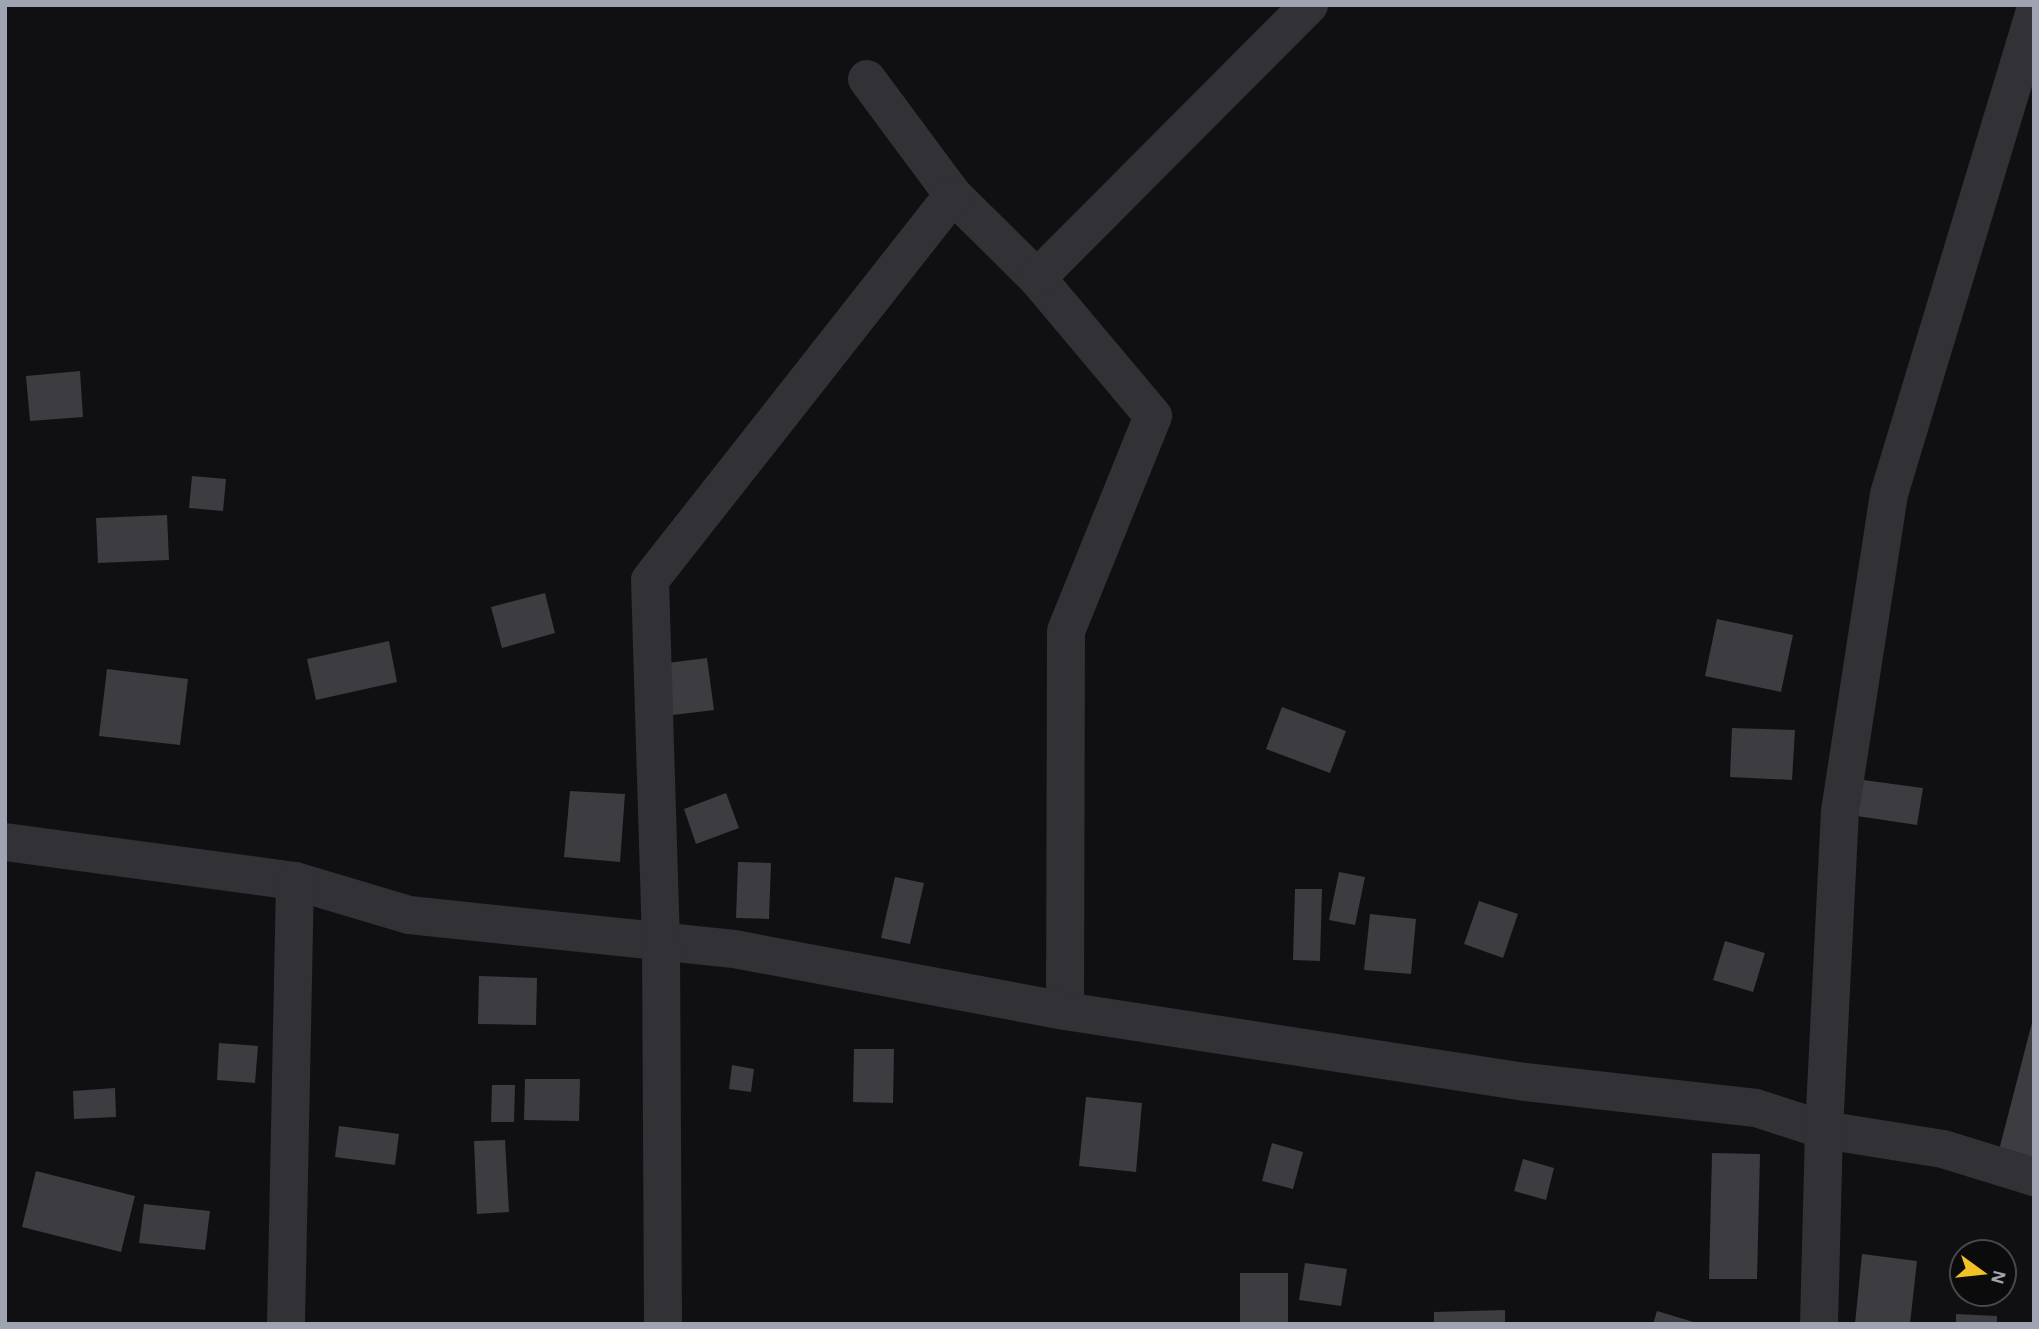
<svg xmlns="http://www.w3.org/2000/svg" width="2039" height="1329" viewBox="0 0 2039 1329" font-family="'Alegreya Sans',sans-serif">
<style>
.building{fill:#3c3c41}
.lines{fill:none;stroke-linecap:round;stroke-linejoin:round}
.minor{stroke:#313136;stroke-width:38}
</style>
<rect width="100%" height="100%" fill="#100f11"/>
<g class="building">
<polygon points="80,371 83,417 30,421 26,376"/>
<polygon points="192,476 226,479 223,511 189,508"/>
<polygon points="167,515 169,560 98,563 96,518"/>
<polygon points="545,593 555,633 502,648 491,607"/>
<polygon points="1717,619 1793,635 1781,692 1705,676"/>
<polygon points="389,641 397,682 316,700 307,659"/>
<polygon points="707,658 714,710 673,715 667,663"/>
<polygon points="107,669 188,679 180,745 99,736"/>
<polygon points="1282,707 1346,731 1330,773 1266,749"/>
<polygon points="1732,728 1795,730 1792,780 1730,777"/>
<polygon points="1863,780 1923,788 1917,825 1857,816"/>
<polygon points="570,791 625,794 620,862 564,857"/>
<polygon points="726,793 739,828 696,844 684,809"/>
<polygon points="738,862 771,863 769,919 736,918"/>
<polygon points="1339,872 1365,877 1355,925 1329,920"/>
<polygon points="895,877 924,883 910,944 881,938"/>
<polygon points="1295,889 1322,889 1320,961 1293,960"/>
<polygon points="1479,901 1518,914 1503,958 1464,944"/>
<polygon points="1370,914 1416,919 1411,974 1364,970"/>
<polygon points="1725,941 1765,953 1753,992 1713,980"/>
<polygon points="479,976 537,978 536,1025 478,1024"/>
<polygon points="2033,1019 2034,1019 2034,1159 1999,1150"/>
<polygon points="219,1043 258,1046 255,1083 217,1080"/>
<polygon points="854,1049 894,1049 893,1103 853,1102"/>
<polygon points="732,1065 754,1069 751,1092 729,1089"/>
<polygon points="525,1079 580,1079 579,1121 524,1120"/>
<polygon points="492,1085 515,1085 514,1122 491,1122"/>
<polygon points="115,1088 116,1117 74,1119 73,1091"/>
<polygon points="1086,1097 1142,1103 1136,1172 1079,1166"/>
<polygon points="339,1126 399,1134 395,1165 335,1157"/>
<polygon points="505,1140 509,1212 477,1214 474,1141"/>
<polygon points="1272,1143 1303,1152 1293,1189 1262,1181"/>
<polygon points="1712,1153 1760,1154 1757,1279 1709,1279"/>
<polygon points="1523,1159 1554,1168 1546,1200 1514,1191"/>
<polygon points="36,1171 135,1196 121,1252 22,1227"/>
<polygon points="144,1204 210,1211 205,1250 139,1243"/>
<polygon points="1862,1254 1917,1261 1910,1324 1855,1324"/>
<polygon points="1305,1263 1347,1269 1341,1306 1299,1300"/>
<rect x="1240" y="1273" width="48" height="51"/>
<polygon points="1505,1310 1505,1324 1434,1324 1434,1312"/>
<polygon points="1657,1311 1697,1323 1697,1324 1653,1324"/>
<polygon points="1956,1314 1997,1316 1997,1324 1956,1324"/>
</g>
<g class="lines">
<g class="minor">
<polyline points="867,79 953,195 1037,278 1153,416 1066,631 1065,1011"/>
<polyline points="1037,278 1309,5"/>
<polyline points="5,842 295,881 409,915 734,949 1065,1011 1525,1082 1756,1108 1824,1130 1943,1149 2034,1177"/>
<polyline points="286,1324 295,881"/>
<polyline points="663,1324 661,943 650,580 953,195"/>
<polyline points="1819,1324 1824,1130 1840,811 1889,494 2034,14"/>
</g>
</g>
<rect width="2039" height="1329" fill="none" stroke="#a0a4b2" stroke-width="14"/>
<g transform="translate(1983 1273) rotate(105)"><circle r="33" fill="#0b0b0c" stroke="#47484e" stroke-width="2"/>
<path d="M0-5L12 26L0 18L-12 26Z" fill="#f2c127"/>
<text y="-10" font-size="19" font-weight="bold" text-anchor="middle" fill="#a0a4b2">N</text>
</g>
</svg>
